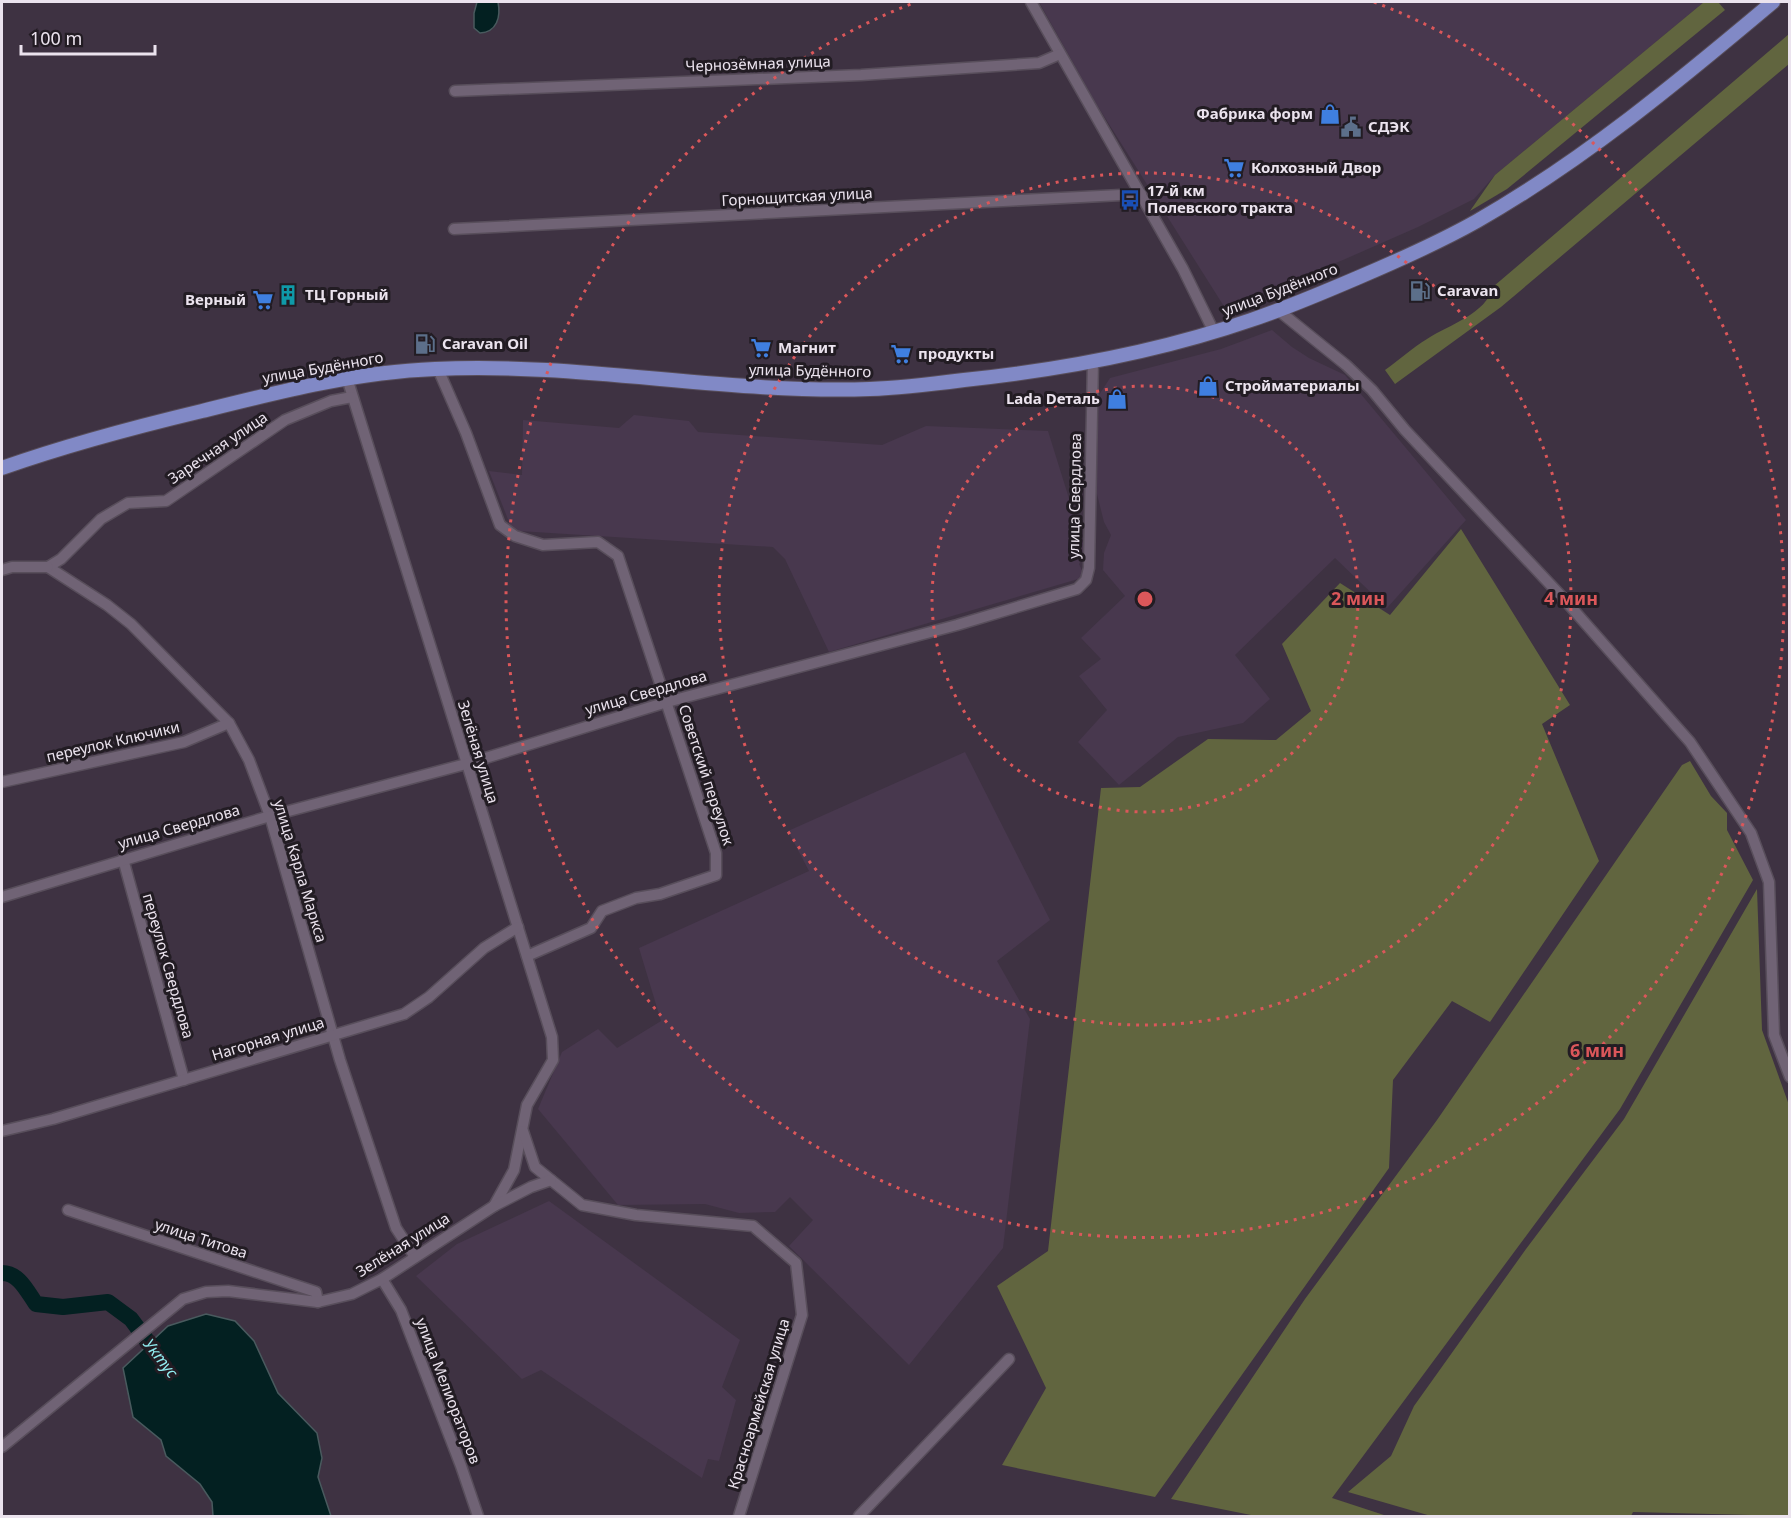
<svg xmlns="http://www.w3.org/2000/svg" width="1791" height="1518" viewBox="0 0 1791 1518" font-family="'Noto Sans',sans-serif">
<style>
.built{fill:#48384e}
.green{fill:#61653f}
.water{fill:#032021;stroke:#495a5e;stroke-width:1.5}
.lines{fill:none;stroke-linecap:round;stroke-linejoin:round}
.river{stroke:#032021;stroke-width:16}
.minor-casing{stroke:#584e5b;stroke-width:13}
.major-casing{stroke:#584e5b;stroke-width:16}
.minor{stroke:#706375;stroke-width:10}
.major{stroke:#8189c6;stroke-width:14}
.ring{fill:none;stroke:#db575a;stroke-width:3;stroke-dasharray:3 6}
.labels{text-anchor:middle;stroke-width:6;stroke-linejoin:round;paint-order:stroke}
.street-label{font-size:15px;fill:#ebe3ee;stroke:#221c23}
.poi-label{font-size:15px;font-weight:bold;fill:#ebe3ee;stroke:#221c23;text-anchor:start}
.water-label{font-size:16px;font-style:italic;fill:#91ecf0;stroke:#221c23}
.centre{fill:#db575a;stroke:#221c23;stroke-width:3}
.ring-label{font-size:18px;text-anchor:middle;font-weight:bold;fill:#db575a;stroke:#221c23;stroke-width:6;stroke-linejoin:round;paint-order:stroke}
</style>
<rect width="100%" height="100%" fill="#3e3242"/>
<g class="built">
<polygon points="1039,2 1704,2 1495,175 1474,199 1418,227 1343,260 1225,308 1095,102"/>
<polygon points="1272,330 1292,347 1309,358 1345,375 1466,520 1387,608 1335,558 1235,655 1270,699 1243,723 1178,737 1119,785 1078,742 1107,710 1079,676 1101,659 1081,638 1125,596 1103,570 1104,553 1111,535 1104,522 1096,490 1099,395 1110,378 1221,349"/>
<polygon points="634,415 689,421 698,432 882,445 926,426 1048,431 1086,553 1079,564 1085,577 829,652 785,559 773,547 519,531 511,527 489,471 522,475 523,420 619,428"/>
<polygon points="965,752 1050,920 997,961 1030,1019 1003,1248 909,1365 789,1246 813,1220 790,1197 775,1212 739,1213 705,1204 618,1205 538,1109 562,1052 598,1029 617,1048 661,1021 639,948 809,871 788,831"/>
<polygon points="549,1201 740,1340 722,1387 736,1400 719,1461 708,1459 702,1478 541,1370 522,1379 416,1276 457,1244"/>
</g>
<g class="green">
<polygon points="1704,2 1718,2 1725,10 1507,189 1470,211 1495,175"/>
<path d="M1789 34V64L1501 307 1395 384 1385 370C1399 360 1412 348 1427 339 1450 324 1485 315 1494 286Z"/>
<polygon points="1461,529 1570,705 1542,724 1599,861 1490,1022 1452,1001 1393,1080 1389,1168 1155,1497 1002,1465 1046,1388 997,1286 1048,1251 1101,788 1140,787 1208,739 1276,740 1311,711 1282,644 1340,583 1390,615"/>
<polygon points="1690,761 1711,796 1727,813 1727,830 1753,880 1620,1109 1332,1498 1387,1516 1256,1516 1171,1499 1305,1299 1437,1120 1682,765"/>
<polygon points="1757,889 1762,1030 1789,1105 1789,1516 1633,1512 1631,1516 1431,1516 1348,1492 1391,1456 1414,1406 1526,1249 1624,1119"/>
</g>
<g class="water">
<path d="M477 2H498C501 17 497 32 480 33L474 28V13Z"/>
<polygon points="206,1314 235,1321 254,1341 278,1393 317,1433 322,1458 318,1477 331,1516 213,1516 212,1502 200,1484 166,1456 161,1440 133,1417 123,1368 168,1326"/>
</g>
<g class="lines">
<path class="river" d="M2 1273C19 1273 27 1291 36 1304L63 1307 108 1302 131 1319 162 1361"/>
<g class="minor-casing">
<g id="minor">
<polyline points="1031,2 1183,269 1214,332"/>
<polyline points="455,91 861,75 1039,63 1060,54"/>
<polyline points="454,229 1141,194"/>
<polyline points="1278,310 1346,365 1372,390 1405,430 1563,598 1690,742 1751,833 1769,882 1774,1035 1790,1077"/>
<polyline points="438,369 466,433 500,525 515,536 543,545 598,542 618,556 716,853 716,875 660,894 636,898 602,911 591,928 527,956"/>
<polyline points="347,378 552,1037 553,1060 527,1105 514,1170 494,1206"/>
<polyline points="48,567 107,605 131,624 229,723 249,760 270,816 340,1060 396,1228 415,1257"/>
<polyline points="48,567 61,559 101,519 128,503 166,501 285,420 331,401 352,397"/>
<polyline points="2,570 12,567 48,567"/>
<polyline points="2,782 184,742 229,723"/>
<polyline points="123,859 184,1080"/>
<polyline points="2,897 270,816 466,764 667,702 957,625 1077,589 1086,580 1089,568 1093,360"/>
<polyline points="2,1131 53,1119 404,1014 429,997 484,948 518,927"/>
<polyline points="523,1131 535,1167 582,1205 636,1215 753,1226 796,1263 802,1315 739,1516"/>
<polyline points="68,1210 316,1292 318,1302"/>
<polyline points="382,1279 401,1310 461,1466 478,1516"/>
<polyline points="2,1447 183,1299 206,1292 228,1291 318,1302 352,1294 382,1279 494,1206 531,1187 551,1180"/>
<polyline points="859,1516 1009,1359"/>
</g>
</g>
<g class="major-casing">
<path id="major" d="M2 468C67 445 135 427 202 411 278 392 356 372 435 369 580 362 724 394 870 389 901 388 933 384 964 380 1059 370 1161 351 1251 320 1287 308 1322 293 1357 278 1397 261 1438 243 1477 221 1584 160 1679 81 1773 2"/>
</g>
<use href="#minor" class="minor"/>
<use href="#major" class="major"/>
</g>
<g class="ring">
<circle cx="1145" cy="599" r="213"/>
<circle cx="1145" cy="599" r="426"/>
<path d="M1374 2A639 639 0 1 1 916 2"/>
</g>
<defs>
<g id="shop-bare" transform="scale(1.62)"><path d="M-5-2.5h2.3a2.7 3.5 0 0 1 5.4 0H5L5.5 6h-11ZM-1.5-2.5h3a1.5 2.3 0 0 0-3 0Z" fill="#3f7fe0" stroke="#221c23" stroke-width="2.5" paint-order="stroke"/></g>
<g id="civic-bare" transform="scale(1.62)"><path d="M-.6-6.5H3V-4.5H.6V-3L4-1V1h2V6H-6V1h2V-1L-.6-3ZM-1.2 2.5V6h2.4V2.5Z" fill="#5c6f8a" stroke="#221c23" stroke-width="2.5" paint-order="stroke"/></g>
<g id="supermarket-bare" transform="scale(1.62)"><path d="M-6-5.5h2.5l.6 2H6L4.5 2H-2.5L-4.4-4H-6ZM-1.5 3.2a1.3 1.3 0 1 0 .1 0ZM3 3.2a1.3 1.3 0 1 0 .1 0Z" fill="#3f7fe0" stroke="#221c23" stroke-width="2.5" paint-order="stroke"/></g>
<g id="bus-bare" transform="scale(1.62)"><path d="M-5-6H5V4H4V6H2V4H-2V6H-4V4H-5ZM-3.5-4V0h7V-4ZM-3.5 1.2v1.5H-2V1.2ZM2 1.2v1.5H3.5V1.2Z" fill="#1a4fb4" stroke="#221c23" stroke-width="2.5" paint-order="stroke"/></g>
<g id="fuel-bare" transform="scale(1.62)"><path d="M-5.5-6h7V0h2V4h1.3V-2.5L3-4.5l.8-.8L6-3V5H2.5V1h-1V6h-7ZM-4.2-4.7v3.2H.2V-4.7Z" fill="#5c6f8a" stroke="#221c23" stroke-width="2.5" paint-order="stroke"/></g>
<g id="building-bare" transform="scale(1.62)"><path d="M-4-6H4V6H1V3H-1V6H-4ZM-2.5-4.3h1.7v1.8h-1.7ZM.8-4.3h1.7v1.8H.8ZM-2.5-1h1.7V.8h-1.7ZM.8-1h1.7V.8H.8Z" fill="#0f9aa8" stroke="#221c23" stroke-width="2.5" paint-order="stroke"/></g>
</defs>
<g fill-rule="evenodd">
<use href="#shop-bare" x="1330" y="114"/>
<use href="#civic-bare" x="1351" y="127"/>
<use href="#supermarket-bare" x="1234" y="168"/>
<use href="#bus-bare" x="1130" y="200"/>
<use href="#fuel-bare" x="1420" y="291"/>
<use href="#building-bare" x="288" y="295"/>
<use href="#supermarket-bare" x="263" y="300"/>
<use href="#fuel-bare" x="425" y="344"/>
<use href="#supermarket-bare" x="761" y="348"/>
<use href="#supermarket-bare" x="901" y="354"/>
<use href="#shop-bare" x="1208" y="386"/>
<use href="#shop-bare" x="1117" y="399"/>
</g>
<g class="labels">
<g class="street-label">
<text transform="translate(758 64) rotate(-2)" y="5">Чернозёмная улица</text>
<text transform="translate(797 197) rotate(-3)" y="5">Горнощитская улица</text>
<text transform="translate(1280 290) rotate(-21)" y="5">улица Будённого</text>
<text transform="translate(323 368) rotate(-10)" y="5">улица Будённого</text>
<text transform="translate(810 371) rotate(1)" y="5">улица Будённого</text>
<text transform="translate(218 448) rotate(-34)" y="5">Заречная улица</text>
<text transform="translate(1075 496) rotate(-89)" y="5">улица Свердлова</text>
<text transform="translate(646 693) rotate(-16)" y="5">улица Свердлова</text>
<text transform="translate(113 742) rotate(-13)" y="5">переулок Ключики</text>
<text transform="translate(478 752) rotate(73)" y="5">Зелёная улица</text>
<text transform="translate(706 775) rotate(72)" y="5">Советский переулок</text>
<text transform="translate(179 827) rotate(-16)" y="5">улица Свердлова</text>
<text transform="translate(300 871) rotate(73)" y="5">улица Карла Маркса</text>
<text transform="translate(168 966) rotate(74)" y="5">переулок Свердлова</text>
<text transform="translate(268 1039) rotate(-17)" y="5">Нагорная улица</text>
<text transform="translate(201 1239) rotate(18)" y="5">улица Титова</text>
<text transform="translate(403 1245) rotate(-32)" y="5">Зелёная улица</text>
<text transform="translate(448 1391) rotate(69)" y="5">улица Мелиораторов</text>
<text transform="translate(759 1404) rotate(-73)" y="5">Красноармейская улица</text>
</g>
<g class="poi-label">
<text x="1313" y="119" text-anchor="end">Фабрика форм</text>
<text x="1368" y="132">СДЭК</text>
<text x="1251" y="173">Колхозный Двор</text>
<text x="1147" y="196">17-й км<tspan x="1147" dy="17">Полевского тракта</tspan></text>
<text x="1437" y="296">Caravan</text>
<text x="305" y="300">ТЦ Горный</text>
<text x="246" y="305" text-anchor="end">Верный</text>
<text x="442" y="349">Caravan Oil</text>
<text x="778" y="353">Магнит</text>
<text x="918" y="359">продукты</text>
<text x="1225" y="391">Стройматериалы</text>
<text x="1100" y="404" text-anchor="end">Lada Dеталь</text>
</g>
<g class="water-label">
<text transform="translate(161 1358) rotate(52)" y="6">Уктус</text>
</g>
</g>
<circle cx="1145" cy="599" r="9" class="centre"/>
<g class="ring-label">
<text x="1358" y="605">2 мин</text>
<text x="1571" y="605">4 мин</text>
<text x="1597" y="1057">6 мин</text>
</g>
<rect width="1791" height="1518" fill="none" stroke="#ebe3ee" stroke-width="6"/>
<path d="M21 45v9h134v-9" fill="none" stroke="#ebe3ee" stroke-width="3"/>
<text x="30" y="45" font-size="18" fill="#ebe3ee" stroke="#221c23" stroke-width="4.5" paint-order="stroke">100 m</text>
</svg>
